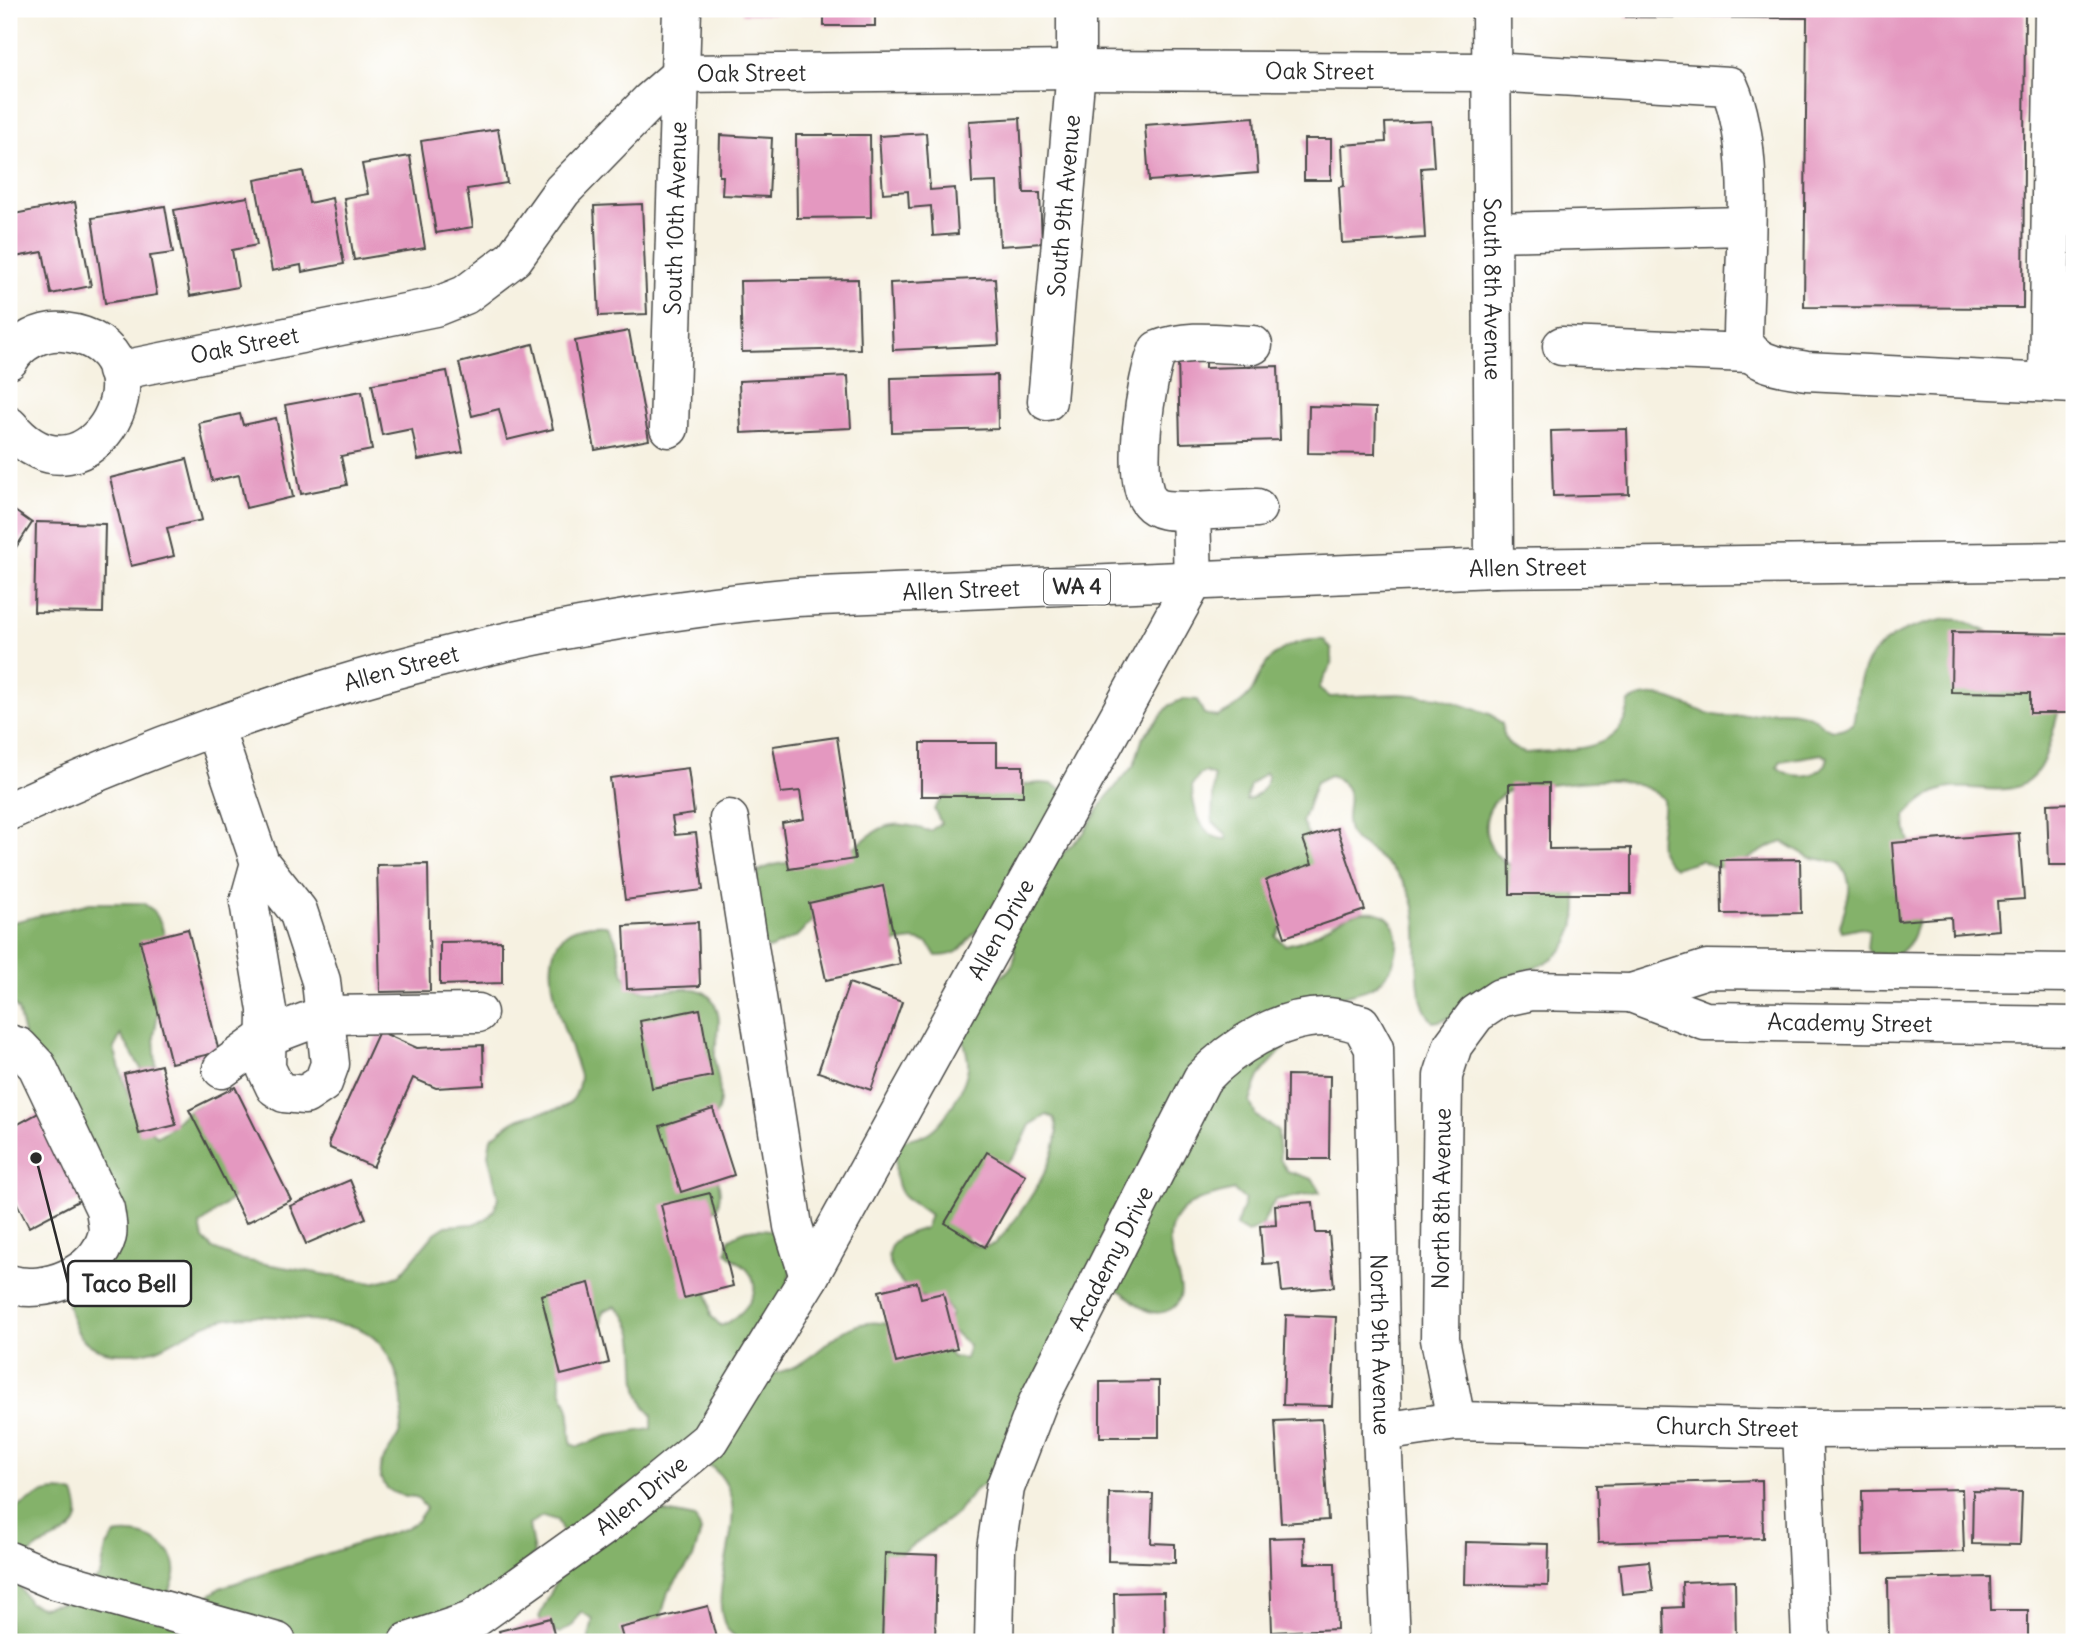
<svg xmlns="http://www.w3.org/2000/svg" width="2083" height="1651" viewBox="0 0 2083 1651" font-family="Delius,sans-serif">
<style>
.forest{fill:#84b26b;stroke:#586e4b;stroke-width:2;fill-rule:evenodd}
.building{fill:#e498c0}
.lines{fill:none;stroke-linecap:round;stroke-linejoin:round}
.minor-casing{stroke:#494946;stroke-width:41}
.major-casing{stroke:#494946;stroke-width:41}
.minor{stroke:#fff;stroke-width:38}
.major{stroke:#fff;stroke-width:38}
.labels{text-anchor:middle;stroke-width:5;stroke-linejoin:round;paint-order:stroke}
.shield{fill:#fff;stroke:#6b6b6b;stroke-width:2}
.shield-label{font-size:21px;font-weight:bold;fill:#2b2b2b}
.street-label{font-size:23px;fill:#2b2b2b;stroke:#fff}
.leader{fill:none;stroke:#2b2b2b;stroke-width:2.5}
.callout-dot{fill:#2b2b2b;stroke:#fff;stroke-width:2.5}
.callout{fill:#fff;stroke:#2b2b2b;stroke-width:2.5}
.callout-label{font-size:24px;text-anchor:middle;font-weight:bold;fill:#2b2b2b}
</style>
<rect width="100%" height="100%" fill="#fff"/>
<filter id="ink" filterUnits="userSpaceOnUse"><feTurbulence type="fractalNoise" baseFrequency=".0143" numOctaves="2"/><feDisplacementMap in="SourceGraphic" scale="14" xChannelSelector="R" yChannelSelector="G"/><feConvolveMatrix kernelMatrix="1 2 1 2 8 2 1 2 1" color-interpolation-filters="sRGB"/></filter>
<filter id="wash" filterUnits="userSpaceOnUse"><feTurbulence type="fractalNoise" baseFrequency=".00686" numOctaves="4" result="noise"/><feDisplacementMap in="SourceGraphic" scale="28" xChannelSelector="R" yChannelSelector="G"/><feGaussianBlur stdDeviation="1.57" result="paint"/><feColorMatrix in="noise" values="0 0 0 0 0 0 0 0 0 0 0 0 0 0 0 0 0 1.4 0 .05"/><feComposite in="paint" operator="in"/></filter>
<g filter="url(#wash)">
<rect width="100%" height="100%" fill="#f6f1e1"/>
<path class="forest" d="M1947 619 1962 620 1986 631 2062 700C2055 720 2051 748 2040 767 2018 805 1978 782 1945 789 1929 793 1916 804 1905 816 1905 839 1917 852 1922 873 1927 889 1917 947 1898 953 1890 955 1879 953 1870 954L1867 948 1869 930 1861 927 1842 931 1840 926C1846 900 1858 886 1839 863L1809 857 1783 842C1751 850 1734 882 1701 860L1674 868C1647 846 1666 827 1663 799 1629 767 1558 786 1514 789 1477 801 1477 848 1510 865 1529 876 1554 878 1574 883 1581 909 1576 944 1550 960 1537 969 1519 970 1506 979 1482 994 1461 1019 1433 1022 1407 993 1424 940 1413 903 1406 877 1386 863 1366 847 1360 843 1352 840 1350 834 1339 807 1364 791 1330 775L1316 782 1302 822 1308 835 1321 841 1328 855 1276 936 1285 945C1318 940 1335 915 1363 912 1405 907 1405 956 1382 980 1365 996 1345 991 1328 1002 1323 1005 1261 1072 1259 1077 1255 1085 1253 1094 1250 1102L1256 1116 1278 1131 1280 1159 1287 1171 1313 1179 1320 1192 1275 1200 1261 1226 1248 1233 1236 1226 1245 1200 1234 1190C1216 1195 1192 1199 1179 1214 1155 1241 1186 1279 1180 1297 1175 1313 1157 1316 1144 1309 1135 1304 1128 1295 1118 1290L1104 1291 988 1482 975 1490 957 1513 888 1563 928 1642H742C737 1638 729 1633 726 1627 704 1583 759 1510 715 1470 708 1463 695 1460 686 1456L648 1498 656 1510 695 1518 701 1531 693 1558 668 1592 654 1642H588L593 1619 581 1612 573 1625 560 1633 546 1629 539 1617 557 1580 563 1533 557 1520 542 1516 529 1525 534 1554 459 1642H9V1513C32 1500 46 1484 74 1494 92 1539 51 1532 29 1555 24 1561 20 1572 16 1580L29 1603 41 1607 68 1602 100 1576 106 1548 115 1535C139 1529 179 1544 175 1575 173 1584 168 1593 165 1602L186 1611 220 1588 404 1529 417 1521 426 1508 416 1497C402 1496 387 1494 381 1479 374 1462 396 1447 400 1431 409 1392 391 1330 345 1325 308 1321 266 1312 228 1318 201 1323 184 1337 160 1348 151 1352 140 1353 129 1353 81 1355 71 1330 65 1288L100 1249 28 1052 18 1010 9 999V923L90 903H143L154 911 161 923 168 951 154 1037 156 1066 143 1072 121 1035 114 1048C122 1076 132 1119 157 1136 175 1129 180 1112 200 1105L244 1189 200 1225 203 1239 213 1249 238 1259 373 1283 399 1276 435 1233 446 1226 473 1224 486 1219 495 1210 498 1196 488 1154 491 1138C500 1131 508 1123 518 1119 548 1105 576 1120 580 1076 565 1026 512 920 606 925 625 941 614 973 634 987 659 1003 707 967 718 1014 722 1030 713 1045 715 1062 719 1085 726 1104 711 1123L720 1193 718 1207 697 1224 711 1316 721 1326C739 1318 766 1294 749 1272 744 1265 734 1259 727 1253L729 1239C746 1227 762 1227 781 1233L793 1257 771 1374C833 1364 835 1297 917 1333 932 1340 943 1343 952 1357L965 1359 969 1345 946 1326 951 1313 944 1301C935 1300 925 1299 917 1295 903 1287 881 1263 891 1246 898 1235 914 1232 925 1228L930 1215C923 1209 916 1205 908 1200 891 1189 895 1161 898 1143 907 1137 913 1139 923 1135 942 1130 970 1081 968 1062 967 1048 961 1033 958 1019 962 1012 966 1000 972 995 997 976 1027 973 1010 933L981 927C961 943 966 956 936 956L928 943 914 940 884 944 828 906 796 937 769 949 755 943 750 900 759 871C785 857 813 865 840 855 859 848 872 828 892 825 905 823 917 828 930 831L941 823 934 809 942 798 956 794 1040 783 1052 784 1064 790 1059 857 1083 834 1106 798 1134 765 1143 737 1170 705 1183 699 1197 700 1204 714 1217 717C1230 711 1244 703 1252 691 1256 684 1258 677 1262 670 1274 649 1300 638 1324 640L1332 650V663L1319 688 1330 697 1398 694 1439 697 1492 715 1502 724C1504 740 1508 748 1525 753 1566 748 1624 756 1629 702 1661 683 1688 712 1721 716 1748 719 1774 706 1801 713 1826 718 1822 740 1853 724 1856 710 1857 695 1860 681 1870 639 1910 626 1947 619ZM1822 754 1828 757 1826 764C1814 779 1791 779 1777 767L1781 761ZM1205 772 1214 776 1212 821 1226 834 1227 839C1201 840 1192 807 1192 785L1200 774ZM1265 773 1268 776C1267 787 1256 799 1246 800L1250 785ZM1047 1115 1054 1118C1070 1148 1016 1222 995 1244 982 1249 970 1247 964 1233L979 1180C1015 1159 1013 1162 1030 1125ZM615 1306C653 1334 620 1384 652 1415V1429L607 1436 578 1447 572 1444C568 1433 571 1427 570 1416 568 1395 556 1396 561 1367L600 1333 603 1311Z"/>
<g id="blocks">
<g class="building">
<polygon points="742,9 875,9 875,26 824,26 824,14 742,14"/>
<polygon points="1158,9 1228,9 1228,11 1158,13"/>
<polygon points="1626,9 2025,9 2023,308 1804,307 1807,18 1626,17"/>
<polygon points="1254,117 1258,173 1149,181 1145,125"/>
<polygon points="1020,118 1024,193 1040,193 1042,243 1000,246 997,182 972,183 969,121"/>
<polygon points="1431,121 1434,167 1421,168 1425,238 1342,243 1339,187 1344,186 1342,145 1386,142 1385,123"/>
<polygon points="498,129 507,183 467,189 473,227 436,233 421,141"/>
<polygon points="926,133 930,190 955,188 958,234 933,236 931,206 909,208 908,191 883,193 879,136"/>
<polygon points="720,135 772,138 769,197 722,195 723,176 719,176"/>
<polygon points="796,135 870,135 871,217 797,218"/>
<rect x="1304" y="139" width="27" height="41"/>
<polygon points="410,156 425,248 354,260 344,198 368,194 362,164"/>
<polygon points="303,171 309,203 332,198 344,264 302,272 301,265 272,271 255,180"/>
<polygon points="248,197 257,245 232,250 238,287 190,296 174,210"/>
<polygon points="75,202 91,286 51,294 43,252 9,258 9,215"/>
<polygon points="642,204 647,314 599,316 594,206"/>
<polygon points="165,206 173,253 150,256 157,295 105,303 92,218"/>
<polygon points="995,278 999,345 893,350 890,283"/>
<polygon points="858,279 860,349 742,352 740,281"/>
<polygon points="629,331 649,440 595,450 575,341"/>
<polygon points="533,344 553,429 507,440 499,409 472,416 459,363"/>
<polygon points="1205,357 1205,368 1278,366 1280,440 1180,443 1178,358"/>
<polygon points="447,371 463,452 418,460 412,429 382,435 372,384"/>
<polygon points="997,375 998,429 892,432 891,378"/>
<polygon points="848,376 851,428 741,433 739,381"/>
<polygon points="362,391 372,450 341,456 347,485 301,494 285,405"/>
<polygon points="1309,406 1376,408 1375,454 1308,453"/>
<polygon points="240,414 243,425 276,418 293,497 246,508 239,475 212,481 199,423"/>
<polygon points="1627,429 1629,494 1553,496 1551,431"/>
<polygon points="187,459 202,520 167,528 174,556 131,566 110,478"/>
<polygon points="9,507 32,523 9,558"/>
<polygon points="36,522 105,524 103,613 34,612"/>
<polygon points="1952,632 2074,634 2074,713 2030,713 2030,693 1951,692"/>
<polygon points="837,737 855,859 789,869 782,823 804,819 800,791 781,793 773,746"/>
<polygon points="921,743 997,743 997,766 1023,766 1023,796 921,796"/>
<polygon points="688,768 694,814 672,817 675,835 696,833 703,890 625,900 610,778"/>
<polygon points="1549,783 1549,849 1631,848 1631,894 1510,894 1509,784"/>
<polygon points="2074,803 2074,865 2049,865 2047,804"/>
<polygon points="1337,828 1365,910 1285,937 1266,880 1312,864 1303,839"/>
<polygon points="2019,833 2024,899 1997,901 1999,930 1952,934 1951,917 1898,921 1892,843"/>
<polygon points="1800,859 1801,913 1722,914 1721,860"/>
<polygon points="428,864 430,991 380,992 377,865"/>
<polygon points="883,886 900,964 826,980 809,903"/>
<polygon points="698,922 700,986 627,989 624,926"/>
<polygon points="188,929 219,1052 171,1063 140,941"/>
<polygon points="502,941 502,983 440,985 440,942"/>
<polygon points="849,983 902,1002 871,1090 818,1072"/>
<polygon points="700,1009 712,1076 652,1088 640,1021"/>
<polygon points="379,1031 417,1048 483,1045 484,1085 436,1088 413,1078 373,1167 330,1148 329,1141"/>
<polygon points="161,1065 176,1125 139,1134 124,1074"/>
<polygon points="1287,1075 1330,1076 1329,1159 1286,1159"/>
<polygon points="235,1087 291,1200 246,1223 189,1110"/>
<polygon points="713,1109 734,1175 681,1192 660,1126"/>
<polygon points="40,1112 84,1198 29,1227 9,1188 9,1129"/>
<polygon points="987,1152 1026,1175 985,1247 945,1223"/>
<polygon points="350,1180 366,1218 306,1244 290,1206"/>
<polygon points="710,1193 733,1286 684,1298 661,1205"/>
<polygon points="1313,1202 1316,1233 1329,1233 1334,1287 1282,1292 1279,1263 1263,1264 1260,1226 1276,1225 1275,1205"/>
<polygon points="917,1282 921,1298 943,1293 957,1348 896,1363 879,1291"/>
<polygon points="589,1283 609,1363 561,1375 541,1295"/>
<polygon points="1286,1315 1336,1317 1332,1406 1283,1405"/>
<polygon points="1159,1381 1159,1437 1100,1437 1100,1382"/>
<polygon points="1322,1419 1328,1520 1281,1523 1275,1421"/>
<polygon points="1762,1480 1763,1538 1598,1543 1596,1485"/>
<polygon points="1962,1489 1964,1552 1863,1555 1862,1491"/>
<polygon points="1973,1491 2022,1492 2020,1545 1972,1544"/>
<polygon points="1109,1493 1153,1494 1151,1543 1175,1544 1175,1563 1108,1561"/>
<polygon points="1304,1537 1305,1563 1335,1563 1337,1629 1272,1632 1269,1538"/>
<polygon points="1466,1542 1549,1544 1548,1586 1465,1584"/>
<polygon points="885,1553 937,1555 935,1642 882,1642"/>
<polygon points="1649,1561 1653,1591 1622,1594 1619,1564"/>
<polygon points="1990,1577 1991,1610 2028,1610 2028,1642 1889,1642 1888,1579"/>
<polygon points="1735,1580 1736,1642 1665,1642 1664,1608 1683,1607 1682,1582"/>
<polygon points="1164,1592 1165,1642 1115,1642 1114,1593"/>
<polygon points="708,1606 717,1642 624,1642 620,1628"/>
<polygon points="550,1618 556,1642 502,1642 499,1631"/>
</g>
</g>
</g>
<g filter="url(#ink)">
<use href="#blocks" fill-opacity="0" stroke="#494946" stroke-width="2"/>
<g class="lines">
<g class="minor-casing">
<g id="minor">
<path id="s1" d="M1491 9 1494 568"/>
<polyline points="1492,232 1745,226"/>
<polyline points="1562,346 1750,353"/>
<path d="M9 360C19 342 42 330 63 332 183 345 89 523 9 426"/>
<path id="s2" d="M117 371 435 307 465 295 514 258 562 191 649 102 681 74 1076 70 1491 72 1729 86C1758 150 1743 269 1743 340 1754 366 1782 366 1806 371L2074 384"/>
<polyline points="2048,382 2054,9"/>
<path id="s3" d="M1047 401 1076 70V9"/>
<path id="s4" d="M669 428 682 9"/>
<path d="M1191 511C1178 510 1159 513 1150 502 1130 481 1146 376 1158 350 1188 338 1221 344 1253 345"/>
<polyline points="214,727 260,863 249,902 267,1010 266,1068 275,1087 284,1093 305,1095 323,1083 330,1064 321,981 298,911 260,863"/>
<polyline points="729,819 793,1226 809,1277"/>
<path id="s5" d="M1631 993 1705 1021 2074 1026"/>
<path d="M9 1044 19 1047 37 1066 105 1209C106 1217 109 1229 107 1236 96 1275 45 1295 9 1284"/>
<polyline points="222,1069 266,1037 324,1015 478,1013"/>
<path id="s6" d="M1456 1421 1440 1339 1443 1076 1453 1045 1476 1014 1500 998 1532 991 1631 993 1707 969 2074 973"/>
<polyline points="1802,1429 1811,1642"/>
<path id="s7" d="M1382 1432 1456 1421 1802 1429 2074 1428"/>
<polyline points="9,1561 52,1579 277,1642"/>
<path id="s8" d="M408 1642 471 1621 608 1523 709 1440 809 1277 1193 582 1191 511 1257 508"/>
<path id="s9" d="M994 1642 996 1549 1005 1488 1038 1402 1202 1079C1231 1048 1279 1017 1324 1017 1336 1016 1350 1022 1361 1024L1374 1048 1382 1432 1391 1642"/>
</g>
</g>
<g class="major-casing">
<g id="major">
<path id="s10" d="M9 811C261 695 519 622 796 597L1494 568 2074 561"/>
</g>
</g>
<use href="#minor" class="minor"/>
<use href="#major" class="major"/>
</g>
</g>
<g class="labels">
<rect class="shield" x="1044" y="569.5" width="66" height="35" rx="5"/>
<g class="shield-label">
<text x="1077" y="594">WA 4</text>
</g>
<g class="street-label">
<text dy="8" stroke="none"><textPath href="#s2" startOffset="1306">Oak Street</textPath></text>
<text dy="8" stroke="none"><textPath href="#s2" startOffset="738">Oak Street</textPath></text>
<text dy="8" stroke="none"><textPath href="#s3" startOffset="196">South 9th Avenue</textPath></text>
<text dy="8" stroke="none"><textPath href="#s4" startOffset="210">South 10th Avenue</textPath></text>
<text dy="8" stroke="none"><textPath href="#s1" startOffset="280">South 8th Avenue</textPath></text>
<text dy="8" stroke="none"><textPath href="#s2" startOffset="130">Oak Street</textPath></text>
<text dy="8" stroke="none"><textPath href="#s10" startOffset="1552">Allen Street</textPath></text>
<text dy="8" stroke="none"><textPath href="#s10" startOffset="985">Allen Street</textPath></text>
<text dy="8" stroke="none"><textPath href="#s10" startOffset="418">Allen Street</textPath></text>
<text dy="8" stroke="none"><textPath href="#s8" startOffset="954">Allen Drive</textPath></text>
<text dy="8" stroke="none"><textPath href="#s5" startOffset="224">Academy Street</textPath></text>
<text dy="8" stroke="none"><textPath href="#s6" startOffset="224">North 8th Avenue</textPath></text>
<text dy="8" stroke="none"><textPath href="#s9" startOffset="408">Academy Drive</textPath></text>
<text dy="8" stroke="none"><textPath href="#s9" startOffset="1111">North 9th Avenue</textPath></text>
<text dy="8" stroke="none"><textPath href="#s7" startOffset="346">Church Street</textPath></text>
<text dy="8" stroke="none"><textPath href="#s8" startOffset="278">Allen Drive</textPath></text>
</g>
</g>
<path class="leader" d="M36 1158L68 1283"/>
<circle class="callout-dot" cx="36" cy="1158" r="7"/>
<rect class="callout" x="68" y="1261" width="123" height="45" rx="7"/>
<g class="callout-label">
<text x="129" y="1292">Taco Bell</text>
</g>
<rect width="2083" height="1651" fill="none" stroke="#fff" stroke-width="35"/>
</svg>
